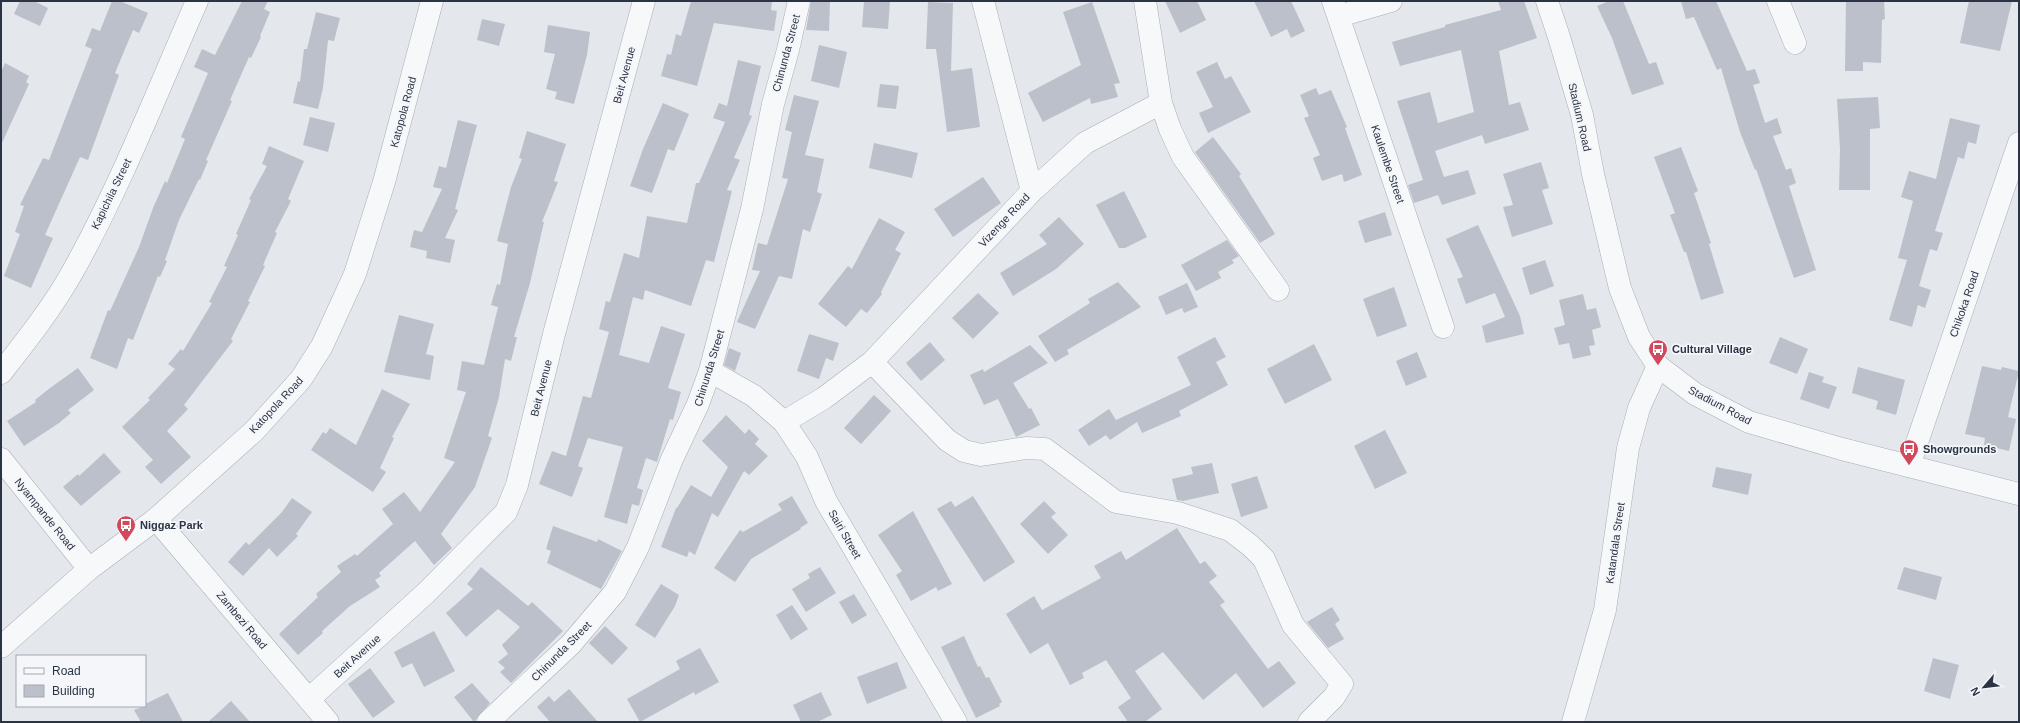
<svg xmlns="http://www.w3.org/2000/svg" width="2020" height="723" viewBox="0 0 2020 723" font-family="Helvetica,sans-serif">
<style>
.building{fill:#bbc0ca}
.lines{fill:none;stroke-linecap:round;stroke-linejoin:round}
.minor-casing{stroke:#a9aeb7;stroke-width:23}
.minor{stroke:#f7f8fa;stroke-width:22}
.labels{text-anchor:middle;stroke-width:3.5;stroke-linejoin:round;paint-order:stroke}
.street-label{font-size:11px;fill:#2b3445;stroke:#f4f6f9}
.poi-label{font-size:11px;font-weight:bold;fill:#2b3445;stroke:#f4f6f9;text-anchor:start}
</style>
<rect width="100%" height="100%" fill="#e4e7ec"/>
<g class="building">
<polygon points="20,1 34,1 48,8 40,26 14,14"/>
<polygon points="112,1 120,1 148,13 139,33 133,30 115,73 119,75 88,160 80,157 45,235 53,238 31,288 4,276 20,234 15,232 24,206 20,205 43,158 49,160 92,49 85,46 92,28 100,31"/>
<polygon points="242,1 268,1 264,9 270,12 260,36 261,37 251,58 249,57 230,100 232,101 206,160 208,161 200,180 199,179 179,220 165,260 167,261 160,277 158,276 133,340 128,338 117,369 90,358 108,310 110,311 139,247 153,208 165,181 167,183 185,139 181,137 208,73 194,67 202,49 215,55"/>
<polygon points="691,1 772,1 771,10 777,11 774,31 714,23 697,86 661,76 667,54 671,55 676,34 681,36"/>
<polygon points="811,1 830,1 829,31 806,30"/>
<polygon points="864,1 890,1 888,29 862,27"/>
<polygon points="1165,1 1197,1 1206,20 1180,33"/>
<polygon points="1254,1 1291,1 1305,31 1291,38 1287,29 1271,37"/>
<polygon points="1498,1 1524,1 1537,38 1499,51 1509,105 1520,102 1529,130 1485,144 1482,135 1435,151 1444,177 1468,170 1476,194 1442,205 1438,195 1414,203 1408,185 1423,180 1397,101 1430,92 1438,123 1474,112 1461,50 1400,66 1392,42 1445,27 1445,25 1501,10"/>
<polygon points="1609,1 1623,1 1649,64 1656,62 1664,84 1632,95 1612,38 1597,6"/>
<polygon points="1681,1 1716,1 1747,71 1755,69 1760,83 1753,85 1765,123 1777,118 1782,133 1773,136 1786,170 1791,168 1796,183 1789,186 1816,270 1794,278 1756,169 1755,170 1740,132 1721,68 1717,70 1694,17 1686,19"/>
<polygon points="1846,1 1884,1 1885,19 1882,20 1881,63 1863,62 1863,71 1845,71"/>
<polygon points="1969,1 2012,1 2000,51 1960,43"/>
<polygon points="928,2 953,3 951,71 972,68 980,127 947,132 936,49 926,49"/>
<polygon points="1092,2 1120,83 1114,84 1118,97 1091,104 1090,98 1043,122 1028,93 1081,65 1063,12"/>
<polygon points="316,12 340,18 334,41 328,40 323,88 318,109 293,103 298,81 300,82 304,49 307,49"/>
<polygon points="482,19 505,24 499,46 477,40"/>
<polygon points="548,25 590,32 587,55 574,104 555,99 557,92 546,89 555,54 544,52"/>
<polygon points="819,45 847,52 839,88 811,81"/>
<polygon points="738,60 761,66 749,115 752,116 734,158 740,160 727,190 732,191 714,262 706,260 691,306 645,290 643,300 633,297 619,355 649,363 661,326 685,334 668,388 681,392 673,420 670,419 657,462 646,458 637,488 643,490 639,506 632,504 627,524 604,517 623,447 588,438 578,466 583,468 572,497 539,484 552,451 566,456 583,396 591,398 609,332 599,329 606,301 610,302 624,253 639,258 647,216 687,223 696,183 699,183 725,122 713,118 719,103 727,106"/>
<polygon points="1217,62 1225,79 1231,76 1251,112 1208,133 1199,113 1213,107 1196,72"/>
<polygon points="5,63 29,76 26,82 29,84 1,145 1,72"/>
<polygon points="880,84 899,86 896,109 877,107"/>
<polygon points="1316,88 1319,95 1331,90 1347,127 1345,128 1362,175 1344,182 1342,174 1322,181 1313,158 1320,155 1304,118 1309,116 1300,95"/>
<polygon points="794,95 819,101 805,155 824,159 817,192 822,194 810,232 803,229 792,279 779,276 755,329 737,322 760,271 752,270 758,243 767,245 788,179 782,178 792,132 785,130"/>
<polygon points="1878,97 1880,128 1870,129 1870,190 1839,190 1840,149 1837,99"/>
<polygon points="663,103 689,114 674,151 668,149 652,193 630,186 643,149"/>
<polygon points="310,117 335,123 328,152 303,145"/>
<polygon points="1950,118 1980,125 1976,144 1968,142 1964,159 1958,157 1935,231 1943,233 1937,251 1930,249 1919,286 1931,290 1925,308 1918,305 1912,327 1889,320 1907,260 1898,258 1913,201 1901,197 1909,171 1936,179"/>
<polygon points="458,120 477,125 455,209 458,210 445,238 455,240 450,263 426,258 427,251 410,247 414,230 422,232 442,189 433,187 439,166 446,168"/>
<polygon points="527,131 566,144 554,181 558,182 542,222 544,222 530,283 514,337 517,337 511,361 505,359 499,397 488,436 492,438 475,487 441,534 452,548 434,565 415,541 379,573 381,576 375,580 380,587 350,606 322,631 323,633 298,655 279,634 318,597 316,594 341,572 337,566 355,554 357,556 393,524 382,509 404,492 420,512 455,462 444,458 466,392 457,390 462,361 484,365 498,307 491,305 497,284 500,285 508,244 497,241 511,187 522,159 519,158"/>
<polygon points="1213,137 1241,174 1239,176 1275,234 1260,243 1195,152"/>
<polygon points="874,143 918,153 912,178 869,168"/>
<polygon points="269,146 304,161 288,199 291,201 275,232 277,233 263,265 265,266 248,301 250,302 231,339 233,341 184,405 188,409 167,431 191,457 161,484 145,467 153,460 122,427 150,400 148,398 175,369 168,364 181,349 183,351 212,303 209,302 227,267 224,266 238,235 236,234 251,200 249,199 267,166 262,164"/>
<polygon points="1681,147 1698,191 1694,193 1711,243 1709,244 1724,293 1701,300 1686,252 1684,252 1670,215 1675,213 1654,157"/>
<polygon points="1541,162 1549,188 1542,190 1553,224 1512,237 1503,207 1513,205 1503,174"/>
<polygon points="983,177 1001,203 953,237 934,209"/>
<polygon points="1124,191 1147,237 1125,248 1119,248 1096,205"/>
<polygon points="1385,212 1392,235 1365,243 1358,221"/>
<polygon points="1059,217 1084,244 1056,269 1013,296 1000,273 1047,244 1039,235"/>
<polygon points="879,218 905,232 895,250 901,253 881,292 882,294 867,313 861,309 846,327 818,304 848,266 852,269"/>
<polygon points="1478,225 1520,316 1524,334 1486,343 1482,326 1505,317 1495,293 1466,304 1457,279 1463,277 1446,239"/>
<polygon points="1227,240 1239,256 1232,260 1234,263 1218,272 1221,278 1196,291 1181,265"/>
<polygon points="1545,260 1554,286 1530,295 1522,268"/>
<polygon points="1118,282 1141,307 1067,350 1069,354 1055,362 1038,336 1090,303 1088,299"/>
<polygon points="1187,283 1198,307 1184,313 1182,308 1166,315 1158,297"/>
<polygon points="1394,287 1407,326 1377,337 1363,299"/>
<polygon points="978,293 999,313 973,339 952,318"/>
<polygon points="1583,294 1587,310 1596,308 1601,327 1592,330 1595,345 1589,346 1591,355 1573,359 1569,343 1559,345 1554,328 1565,325 1559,300"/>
<polygon points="399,315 434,324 426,354 434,356 430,380 384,372"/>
<polygon points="809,334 839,343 833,361 826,358 819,379 797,371"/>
<polygon points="1215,337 1226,357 1216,362 1228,385 1179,411 1181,416 1142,433 1137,422 1110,440 1106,435 1089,446 1078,430 1109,409 1116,420 1191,385 1177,357"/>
<polygon points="1780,337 1808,349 1797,374 1769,363"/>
<polygon points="930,342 945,360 921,381 906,363"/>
<polygon points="1314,344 1332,380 1285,404 1267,369"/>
<polygon points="1030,345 1048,363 1013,383 1029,409 1031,408 1040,425 1016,437 998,399 984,405 970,375 983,369 984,372"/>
<polygon points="729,348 741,353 735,371 724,365"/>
<polygon points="1417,352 1427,377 1406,386 1396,361"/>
<polygon points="1982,366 2001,370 2002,367 2019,371 2008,417 2016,419 2009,451 1984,445 1985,438 1965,434"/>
<polygon points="1858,367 1905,380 1896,415 1876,409 1878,401 1852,393"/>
<polygon points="78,368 94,390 68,410 71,413 59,423 24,446 7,421 36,402 35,400 50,388"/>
<polygon points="1809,372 1824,377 1822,382 1837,387 1829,409 1800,399"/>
<polygon points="382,389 410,404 392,437 394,438 380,468 386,472 373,492 311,450 323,432 326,434 330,428 356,445"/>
<polygon points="874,395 891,411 861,444 844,428"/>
<polygon points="726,415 745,434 749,429 759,439 755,444 768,456 749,475 744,471 718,517 712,513 695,555 689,551 687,557 661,547 676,508 677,508 691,485 711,497 728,467 702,441"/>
<polygon points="1385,430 1407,473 1375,489 1354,446"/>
<polygon points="104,453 121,472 81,506 63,487 78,474 79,476"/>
<polygon points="1212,463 1219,493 1183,501 1177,500 1172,479 1193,474 1191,467"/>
<polygon points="1716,467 1752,474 1748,495 1712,487"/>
<polygon points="1257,476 1268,508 1241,517 1231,484"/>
<polygon points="792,496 808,523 800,528 801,529 751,559 735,582 714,568 740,530 743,532 782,510 778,504"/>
<polygon points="973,496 1015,562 984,582 937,509 951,501 955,507"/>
<polygon points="292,498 312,512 296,534 298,536 277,557 269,548 243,576 228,562 246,542 249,545 282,512"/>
<polygon points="1044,501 1056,513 1051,517 1068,535 1048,554 1020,524"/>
<polygon points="913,511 952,584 938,591 936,587 911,601 896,575 902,571 878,535"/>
<polygon points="553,526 597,542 598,539 622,551 601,589 547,563 551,551 546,549"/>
<polygon points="1177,528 1200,564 1205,561 1217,576 1209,582 1225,602 1220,605 1268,669 1279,661 1296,683 1263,708 1236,673 1203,700 1163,652 1135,671 1162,709 1145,722 1128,722 1118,707 1131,698 1106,660 1082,673 1084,678 1070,685 1048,643 1030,654 1006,614 1034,596 1042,610 1101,578 1094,566 1121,551 1126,560"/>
<polygon points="481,567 528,606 532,602 563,631 511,683 500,672 505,668 498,662 508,654 502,645 520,627 498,609 466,637 446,613 473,589 467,584"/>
<polygon points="820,567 836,593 806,612 792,589 810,578 808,574"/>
<polygon points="1904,567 1942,577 1936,600 1897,589"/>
<polygon points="661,584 679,595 675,606 655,638 635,625"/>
<polygon points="854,594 867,615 852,624 839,602"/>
<polygon points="792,605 808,629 791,640 776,615"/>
<polygon points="1332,607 1340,620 1335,624 1344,639 1328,648 1307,622"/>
<polygon points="605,626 628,648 612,665 589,643"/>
<polygon points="434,631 455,671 424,687 412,663 402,668 394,652"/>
<polygon points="964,636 978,667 980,666 986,678 989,677 1002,702 999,704 1000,706 976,718 941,647"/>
<polygon points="700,648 719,682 695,695 694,692 640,722 627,699 680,669 676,661"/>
<polygon points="1933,658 1959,665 1950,699 1924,691"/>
<polygon points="897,662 907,688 867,704 857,677"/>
<polygon points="370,668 395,702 373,718 348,684"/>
<polygon points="472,683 490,703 474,722 454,697"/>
<polygon points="569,689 598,722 550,722 537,707 549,696 554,702"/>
<polygon points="821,692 832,715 817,722 801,722 793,705"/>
<polygon points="168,693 183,722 141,722 134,710 145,706 145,704"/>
<polygon points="231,701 250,722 208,722"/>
</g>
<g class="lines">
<g class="minor-casing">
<g id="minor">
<polyline points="983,1 1032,191"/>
<polyline points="1145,1 1161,103 1170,129 1183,157 1278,290"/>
<polyline points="1333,1 1443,327"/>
<polyline points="1547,1 1559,37 1582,115 1593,174 1620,288 1639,337 1658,366 1695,394 1749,422 1842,449 2019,494"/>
<polyline points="1778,1 1795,43"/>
<polyline points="1339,16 1391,1"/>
<polyline points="872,362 947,440 964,451 981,455 1026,448 1045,449 1116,502 1178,513 1230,530 1251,546 1264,559 1293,625 1342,684 1334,697 1309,722"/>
<polyline points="710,371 754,396 784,422 807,457 826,501 956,722"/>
<path d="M1 373C26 341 53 307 73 271 121 185 157 92 197 1"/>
<polyline points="784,422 824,398 872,362 1032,191 1085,143 1161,103"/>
<polyline points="1,459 89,569"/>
<polyline points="1909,466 2019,143"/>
<polyline points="156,519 328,722"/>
<polyline points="1,647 89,569 156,519 254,431 301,379 322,346 355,274 384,182 432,1"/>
<polyline points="309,699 427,592 506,512 517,485 554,334 644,1"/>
<polyline points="488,722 571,644 615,592 638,547 672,459 698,404 710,371 752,209 773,104 788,50 799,1"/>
<polyline points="1573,722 1605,610 1628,448 1639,408 1658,366"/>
</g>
</g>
<use href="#minor" class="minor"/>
</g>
<defs>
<g id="bus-pin" transform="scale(1)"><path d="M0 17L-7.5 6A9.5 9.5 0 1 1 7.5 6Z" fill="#d1495b" stroke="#f4f6f9"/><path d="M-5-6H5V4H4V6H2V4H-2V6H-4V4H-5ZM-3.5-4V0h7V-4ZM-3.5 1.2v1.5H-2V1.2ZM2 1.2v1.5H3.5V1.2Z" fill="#fff"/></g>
</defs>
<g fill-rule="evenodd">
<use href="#bus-pin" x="1658" y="349"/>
<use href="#bus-pin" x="1909" y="449"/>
<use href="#bus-pin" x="126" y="525"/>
</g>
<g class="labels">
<g class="street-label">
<text transform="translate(786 53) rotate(-75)" y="4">Chinunda Street</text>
<text transform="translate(624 75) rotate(-75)" y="4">Beit Avenue</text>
<text transform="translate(403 112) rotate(-75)" y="4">Katopola Road</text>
<text transform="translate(1580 117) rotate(77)" y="4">Stadium Road</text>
<text transform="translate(1388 164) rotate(71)" y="4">Kaulembe Street</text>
<text transform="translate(111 194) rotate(-64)" y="4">Kapichila Street</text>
<text transform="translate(1004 220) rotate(-47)" y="4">Vizenge Road</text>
<text transform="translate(1964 304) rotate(-71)" y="4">Chikoka Road</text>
<text transform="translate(709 368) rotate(-73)" y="4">Chinunda Street</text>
<text transform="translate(541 388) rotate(-76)" y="4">Beit Avenue</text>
<text transform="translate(276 405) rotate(-47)" y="4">Katopola Road</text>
<text transform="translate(1720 405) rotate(28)" y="4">Stadium Road</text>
<text transform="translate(45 514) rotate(51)" y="4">Nyampande Road</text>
<text transform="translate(845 534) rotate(60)" y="4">Sairi Street</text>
<text transform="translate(1615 543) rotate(-82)" y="4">Katandala Street</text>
<text transform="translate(242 620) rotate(50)" y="4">Zambezi Road</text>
<text transform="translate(561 651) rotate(-45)" y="4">Chinunda Street</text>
<text transform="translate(357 656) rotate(-42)" y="4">Beit Avenue</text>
</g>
<g class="poi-label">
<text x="1672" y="353">Cultural Village</text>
<text x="1923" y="453">Showgrounds</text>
<text x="140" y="529">Niggaz Park</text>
</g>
</g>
<rect width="2020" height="723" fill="none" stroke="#2b3445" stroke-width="4"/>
<rect x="16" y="655" width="130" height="52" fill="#f4f6f9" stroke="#a4a8b1"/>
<rect x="24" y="668" width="20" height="6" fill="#f7f8fa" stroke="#a4a8b1"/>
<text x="52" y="675" font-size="12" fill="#2b3445">Road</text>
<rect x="24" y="685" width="20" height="12" fill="#bbc0ca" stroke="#a4a8b1"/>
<text x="52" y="695" font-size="12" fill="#2b3445">Building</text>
<g transform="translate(1984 687) rotate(242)" stroke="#f4f6f9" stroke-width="3" paint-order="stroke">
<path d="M0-3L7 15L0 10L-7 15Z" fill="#2b3445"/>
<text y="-6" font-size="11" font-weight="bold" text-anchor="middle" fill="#2b3445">N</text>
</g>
</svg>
